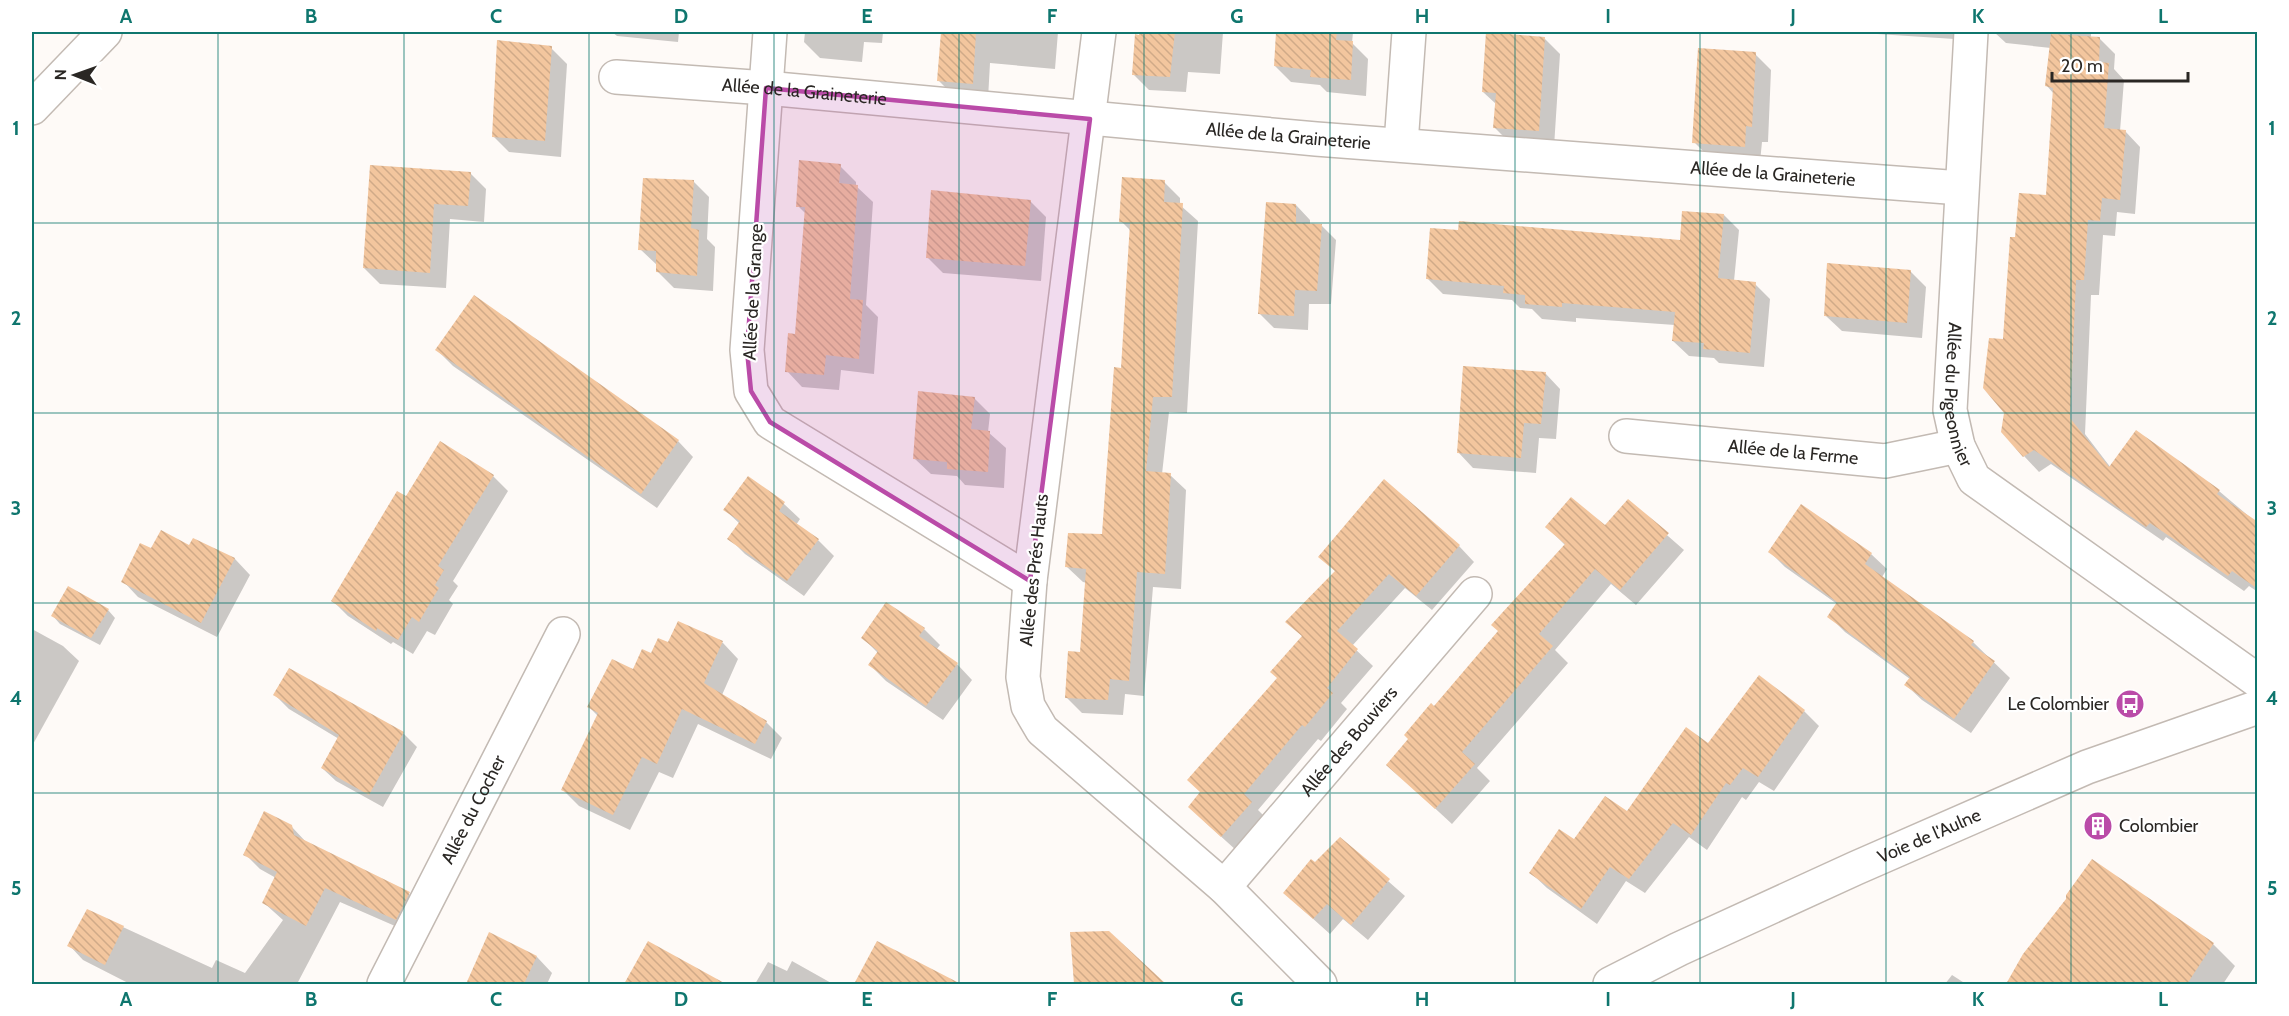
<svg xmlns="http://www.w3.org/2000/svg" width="2289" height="1016" viewBox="0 0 2289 1016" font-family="Cabin,sans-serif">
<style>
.shadow{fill:#0003}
.building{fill:url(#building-back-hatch)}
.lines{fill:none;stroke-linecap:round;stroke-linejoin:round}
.street-casing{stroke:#c3bab3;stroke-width:36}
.secondary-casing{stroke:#c3bab3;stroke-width:36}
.street{stroke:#fff;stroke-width:33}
.secondary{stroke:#fff;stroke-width:33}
.marked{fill:#ba4ba8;fill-opacity:0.2;stroke:#ba4ba8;stroke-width:4.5;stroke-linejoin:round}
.grid{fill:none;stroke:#0f766e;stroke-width:1.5;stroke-opacity:0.55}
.labels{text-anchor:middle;stroke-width:4.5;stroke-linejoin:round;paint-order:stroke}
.street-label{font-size:18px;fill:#2a2724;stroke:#fff}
.poi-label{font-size:18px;fill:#2a2724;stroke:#fff;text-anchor:end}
.neatline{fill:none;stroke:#0f766e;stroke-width:2}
.grid-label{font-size:20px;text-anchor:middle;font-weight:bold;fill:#0f766e}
</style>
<defs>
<pattern id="building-back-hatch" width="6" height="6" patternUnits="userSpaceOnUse" patternTransform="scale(1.5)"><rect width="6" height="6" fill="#f3c69e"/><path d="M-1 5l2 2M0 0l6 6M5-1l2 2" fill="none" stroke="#d0aa88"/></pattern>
</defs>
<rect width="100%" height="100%" fill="#fefaf7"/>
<g class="shadow">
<polygon points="612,32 679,32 678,42 617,36"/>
<polygon points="805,32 883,32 882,43 864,42 862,62 820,58 804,42"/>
<polygon points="942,32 1058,32 1055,69 990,63 988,99 955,97 939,81"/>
<polygon points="1141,32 1223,32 1220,74 1188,72 1186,92 1149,90 1133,74"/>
<polygon points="1278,32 1353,32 1352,43 1368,59 1366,96 1327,92 1320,85 1291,82 1275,66"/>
<polygon points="1846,32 1977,32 1970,40"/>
<polygon points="1994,32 2091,32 2091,38 2099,38 2115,54 2114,69 2124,80 2120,131 2125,131 2140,147 2135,214 2117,212 2115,236 2103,235 2099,295 2091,295 2085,434 2111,468 2137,432 2219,491 2258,524 2258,592 2249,586 2244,591 2166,537 2163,541 2051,464 2039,472 2024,456 2005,412 2005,340 2016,239 2047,196 2054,94 2047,86 2051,48 2006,43"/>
<polygon points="1544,38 1560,54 1554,147 1510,143 1494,127 1496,104 1483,92"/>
<polygon points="551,48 567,64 561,157 509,152 493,136"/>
<polygon points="1755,54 1771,70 1768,142 1762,142 1760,162 1710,158 1694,142"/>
<polygon points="840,166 856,182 856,186 873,202 866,305 878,317 874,374 841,370 839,390 802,387 787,371 796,335 806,214 798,206"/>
<polygon points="371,167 470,173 486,189 484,222 450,219 446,288 380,284 364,268"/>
<polygon points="693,181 709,197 707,239 715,247 713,291 674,288 658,272 658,266 640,249"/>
<polygon points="1164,182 1180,198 1180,205 1198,221 1187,413 1169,412 1162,474 1170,475 1186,490 1181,589 1153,587 1144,696 1125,694 1123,715 1082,713 1066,697 1081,653 1087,583 1083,582 1067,567 1103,536 1123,370 1131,231 1121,221"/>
<polygon points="1030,201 1046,217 1041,281 943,273 927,257"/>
<polygon points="1296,205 1310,220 1310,225 1322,226 1336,240 1331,304 1309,304 1308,330 1274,328 1260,314"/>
<polygon points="1724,215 1739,230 1734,281 1755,284 1770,299 1764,367 1719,363 1714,358 1689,356 1673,341 1675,325 1576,318 1576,322 1542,319 1532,309 1520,308 1512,300 1443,294 1428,279 1682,241"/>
<polygon points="1910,271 1926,287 1922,338 1842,331 1826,316"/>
<polygon points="437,350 678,441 693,457 657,508 453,366"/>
<polygon points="1545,373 1560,389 1556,439 1539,438 1536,473 1473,468 1458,452"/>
<polygon points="974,398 990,414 988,432 1006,448 1004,488 965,485 957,476 931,474 915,459"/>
<polygon points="493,476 508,491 453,581 458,586 449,600 453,604 435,635 427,631 413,654 393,642 391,644 348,616 333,601 406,498"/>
<polygon points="749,478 784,504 800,519 796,525 818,540 834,556 804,596 745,554 729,538 740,524 725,510"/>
<polygon points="1628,501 1684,550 1636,605 1611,584 1555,650 1568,663 1477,768 1490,781 1452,824 1388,765 1500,632 1565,545 1547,527 1605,527"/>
<polygon points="194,540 235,559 250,575 217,637 138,597 123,581 151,550 190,547"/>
<polygon points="1459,546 1474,562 1432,610 1405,588 1352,646 1373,666 1341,703 1347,709 1321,741 1318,739 1258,810 1266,818 1237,851 1205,822 1303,637 1287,622 1336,572 1320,557"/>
<polygon points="1770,552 1871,554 1887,569 1882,577 1973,642 2010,678 1971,733 1922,700 1906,685 1910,679 1845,632 1829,616 1837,604 1785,567"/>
<polygon points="108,610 115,618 100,645 60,624 53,616"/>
<polygon points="679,623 723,643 738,659 722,695 766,722 782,738 771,759 698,724 673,778 659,772 630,830 579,806 563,790 598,716 589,707 669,644"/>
<polygon points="32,629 63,646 79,661 32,746"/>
<polygon points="924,629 940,645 936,650 957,664 972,680 943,720 886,681 870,665 878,653 863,638"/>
<polygon points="275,695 403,733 417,747 383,807 336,781 322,768 339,739 289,709"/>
<polygon points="1804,711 1819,726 1774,791 1759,782 1746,800 1742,797 1707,850 1689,837 1645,893 1626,881 1597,924 1547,888 1531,873 1574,841"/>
<polygon points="291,826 307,843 409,894 423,908 411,933 340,902 297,984 130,984 83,960 69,945 88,911 212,968 216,960 245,973 283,920 264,903 276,878 260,869 245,854"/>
<polygon points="1340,839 1405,896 1368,940 1343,919 1330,934 1301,908"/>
<polygon points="1109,933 1164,984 1075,984 1071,934"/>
<polygon points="490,934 537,957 552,973 547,984 468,984"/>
<polygon points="648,943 705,975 715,984 625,984"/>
<polygon points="877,943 945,978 952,984 855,984"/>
<polygon points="2213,944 2235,966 2223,984 2008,984 2024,955"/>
<polygon points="792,961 833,984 755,984 768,962 787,971"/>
<polygon points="1952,975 1966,984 1945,984"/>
</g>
<g class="building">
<polygon points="941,32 976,32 973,84 937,81"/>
<polygon points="1139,32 1175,32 1170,77 1132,75 1135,34 1139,35"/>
<polygon points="1276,32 1337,32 1336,40 1353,41 1351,80 1310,77 1311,70 1274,66"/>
<polygon points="1486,32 1545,37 1539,131 1493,128 1496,93 1482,92"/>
<polygon points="2051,34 2100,37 2099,62 2109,63 2104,128 2126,130 2120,200 2102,198 2100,221 2088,220 2084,280 2076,280 2070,418 2109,467 2136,430 2220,490 2217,494 2258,522 2258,589 2232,571 2228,576 2150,523 2146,527 2034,450 2023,457 2001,432 2004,413 1983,388 1989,338 2003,339 2010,237 2015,237 2019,193 2046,195 2053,88 2045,86"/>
<polygon points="497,40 552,46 545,141 492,137"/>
<polygon points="1698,48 1756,52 1752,127 1746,126 1745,147 1692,143"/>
<polygon points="799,160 841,164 839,183 858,185 850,299 863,300 859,359 826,355 824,375 785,372 788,333 795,334 805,207 796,207"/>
<polygon points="370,165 471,172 468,206 434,204 430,273 363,268"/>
<polygon points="1122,177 1165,180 1164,202 1183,203 1172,397 1153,397 1146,471 1171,473 1165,574 1137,572 1129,681 1110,679 1108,700 1065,698 1068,651 1080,652 1086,569 1065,567 1068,533 1102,534 1114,367 1121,368 1130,223 1119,222"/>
<polygon points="643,178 694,180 691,228 699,230 697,276 656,272 656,251 638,250"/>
<polygon points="931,190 1031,200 1025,266 926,258"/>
<polygon points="1266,202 1296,204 1296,223 1322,224 1317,291 1295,290 1294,316 1258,314"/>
<polygon points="1682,211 1724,214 1718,278 1756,282 1750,353 1703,349 1704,343 1672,341 1675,312 1562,303 1562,307 1525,304 1525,295 1503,293 1504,286 1426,279 1430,228 1458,230 1459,221 1680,240"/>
<polygon points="1827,263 1911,270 1907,323 1824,316"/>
<polygon points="474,295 679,440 641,494 435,350"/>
<polygon points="1463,366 1546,372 1541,424 1524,423 1521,458 1457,453"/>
<polygon points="918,391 975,397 971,429 990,431 988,472 947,469 947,462 913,459"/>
<polygon points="440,441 494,475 438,566 444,570 435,585 439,588 430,603 419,622 412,617 398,640 377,628 376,631 331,601 397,491 406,496"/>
<polygon points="748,476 785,502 779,511 819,539 787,581 727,539 740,521 723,510"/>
<polygon points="1384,479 1460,545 1416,596 1389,574 1337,631 1358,649 1327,688 1333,693 1305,727 1302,725 1244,794 1252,802 1221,837 1188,807 1200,792 1187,780 1277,678 1270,672 1302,636 1285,622 1335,571 1318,557"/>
<polygon points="1571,497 1605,525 1628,499 1669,533 1620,590 1595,569 1539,634 1553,646 1462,752 1475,764 1435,809 1386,765 1408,739 1404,735 1431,703 1434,706 1498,631 1491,625 1565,544 1545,527"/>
<polygon points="1801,504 1872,553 1865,564 1974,641 1971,645 1995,661 1954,719 1904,685 1910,677 1827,617 1837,602 1768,552"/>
<polygon points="161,530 189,545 193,538 235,558 201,623 121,582 140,543 151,548"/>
<polygon points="68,586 109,609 91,638 51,616"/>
<polygon points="886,602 925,628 919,636 958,663 926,706 868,665 878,651 861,638"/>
<polygon points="678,621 723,641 704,683 767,721 755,744 682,709 657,764 642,757 613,815 561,790 598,713 587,707 612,659 633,669 642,649 651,653 658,638 668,642"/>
<polygon points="289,668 404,732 369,795 321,768 339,735 273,695"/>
<polygon points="1759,675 1805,710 1758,777 1743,768 1730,785 1726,783 1691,835 1673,823 1629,879 1610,867 1581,909 1529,873 1559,829 1574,839 1605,796 1627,811 1686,727 1708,743"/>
<polygon points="264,811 292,825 294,835 410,892 396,920 325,888 306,926 262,903 277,872 243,855"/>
<polygon points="1340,837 1390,879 1351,925 1327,904 1313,919 1283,893 1311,859 1315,862"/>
<polygon points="2092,859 2214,943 2187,984 2006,984 2023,954 2066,899 2066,895"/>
<polygon points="87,909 124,926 105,965 67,946"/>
<polygon points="1109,931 1166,984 1074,984 1070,932"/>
<polygon points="489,932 537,956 524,984 466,984"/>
<polygon points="648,941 726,984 624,984"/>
<polygon points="877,941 899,952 961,984 854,984"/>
</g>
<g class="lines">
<g class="street-casing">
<g id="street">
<polyline points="770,32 747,350 751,391 770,422 1030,581"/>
<polyline points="1099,32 1030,581 1023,677 1028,706 1042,730 1224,887 1320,984"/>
<path id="s1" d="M1971 32 1950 410 1958 446 1974 479 2258 681"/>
<path id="s2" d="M616 77 766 88 1316 139 1961 188"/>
<polyline points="1401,144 1409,32"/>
<path id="s3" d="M1626 436 1885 461 1958 446"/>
<path id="s4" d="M1224 887 1475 594"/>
<path id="s5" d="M384 984 563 634"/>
<path id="s6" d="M1610 984 1679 949 1856 868 2087 767 2258 707"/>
</g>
</g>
<g class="secondary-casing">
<polyline id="secondary" points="32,108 105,32"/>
</g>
<use href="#street" class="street"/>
<use href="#secondary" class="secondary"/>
</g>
<path class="marked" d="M766 88 1090 119 1030 581 770 422 751 391 747 350Z"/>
<path class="grid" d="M218 32V984M404 32V984M589 32V984M774 32V984M959 32V984M1144 32V984M1330 32V984M1515 32V984M1700 32V984M1886 32V984M2071 32V984M32 223H2258M32 413H2258M32 603H2258M32 793H2258"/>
<defs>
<g id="bus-disc" transform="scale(1.5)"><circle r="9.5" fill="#ba4ba8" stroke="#fff"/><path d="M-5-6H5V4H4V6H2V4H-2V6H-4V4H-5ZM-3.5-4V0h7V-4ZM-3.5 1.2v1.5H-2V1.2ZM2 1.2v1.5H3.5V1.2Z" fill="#fff"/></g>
<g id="building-disc" transform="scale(1.5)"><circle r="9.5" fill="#ba4ba8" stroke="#fff"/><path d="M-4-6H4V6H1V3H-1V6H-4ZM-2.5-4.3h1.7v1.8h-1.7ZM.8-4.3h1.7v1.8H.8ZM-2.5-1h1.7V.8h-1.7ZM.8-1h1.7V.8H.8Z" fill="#fff"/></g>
</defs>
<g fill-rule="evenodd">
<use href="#bus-disc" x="2130" y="704"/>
<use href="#building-disc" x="2098" y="826"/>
</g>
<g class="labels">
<g class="street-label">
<text dy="6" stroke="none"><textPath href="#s2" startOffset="189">Allée de la Graineterie</textPath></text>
<text dy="6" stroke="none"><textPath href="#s2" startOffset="675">Allée de la Graineterie</textPath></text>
<text dy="6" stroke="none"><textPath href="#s2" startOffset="1161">Allée de la Graineterie</textPath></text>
<text transform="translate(753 292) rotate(-87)" y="6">Allée de la Grange</text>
<text dy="6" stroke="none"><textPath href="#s1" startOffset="364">Allée du Pigeonnier</textPath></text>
<text dy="6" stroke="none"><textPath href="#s3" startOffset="168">Allée de la Ferme</textPath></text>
<text transform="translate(1034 570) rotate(-84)" y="6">Allée des Prés Hauts</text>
<text dy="6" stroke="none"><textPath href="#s4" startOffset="192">Allée des Bouviers</textPath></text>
<text dy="6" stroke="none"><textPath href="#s5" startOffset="196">Allée du Cocher</textPath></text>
<text dy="6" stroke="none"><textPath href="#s6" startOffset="352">Voie de l'Aulne</textPath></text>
</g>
<g class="poi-label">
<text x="2109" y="710">Le Colombier</text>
<text x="2119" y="832" text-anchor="start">Colombier</text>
</g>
</g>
<rect width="2289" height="1016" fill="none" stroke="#ffffff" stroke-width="66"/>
<g transform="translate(75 75) rotate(271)" stroke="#ffffff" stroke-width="4.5" paint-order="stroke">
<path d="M0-4.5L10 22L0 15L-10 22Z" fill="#2a2724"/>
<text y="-9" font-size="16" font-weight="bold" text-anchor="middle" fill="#2a2724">N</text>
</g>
<path d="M2052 72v9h136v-9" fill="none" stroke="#2a2724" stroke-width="3"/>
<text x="2061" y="72" font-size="18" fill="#2a2724" stroke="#ffffff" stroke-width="4.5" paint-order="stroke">20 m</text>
<rect x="33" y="33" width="2223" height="950" class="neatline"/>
<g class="grid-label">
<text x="126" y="23">A</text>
<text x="311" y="23">B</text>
<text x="496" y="23">C</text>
<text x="681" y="23">D</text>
<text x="867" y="23">E</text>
<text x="1052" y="23">F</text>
<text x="1237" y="23">G</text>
<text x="1422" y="23">H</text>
<text x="1608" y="23">I</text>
<text x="1793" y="23">J</text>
<text x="1978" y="23">K</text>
<text x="2163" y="23">L</text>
<text x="16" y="135">1</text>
<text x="2272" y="135">1</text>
<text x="16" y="325">2</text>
<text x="2272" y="325">2</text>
<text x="16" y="515">3</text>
<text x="2272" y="515">3</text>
<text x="16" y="705">4</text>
<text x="2272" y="705">4</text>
<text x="16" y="895">5</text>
<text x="2272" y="895">5</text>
<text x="126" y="1006">A</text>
<text x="311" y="1006">B</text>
<text x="496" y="1006">C</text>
<text x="681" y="1006">D</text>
<text x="867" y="1006">E</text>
<text x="1052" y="1006">F</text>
<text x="1237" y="1006">G</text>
<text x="1422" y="1006">H</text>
<text x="1608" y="1006">I</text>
<text x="1793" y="1006">J</text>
<text x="1978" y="1006">K</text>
<text x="2163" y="1006">L</text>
</g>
</svg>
